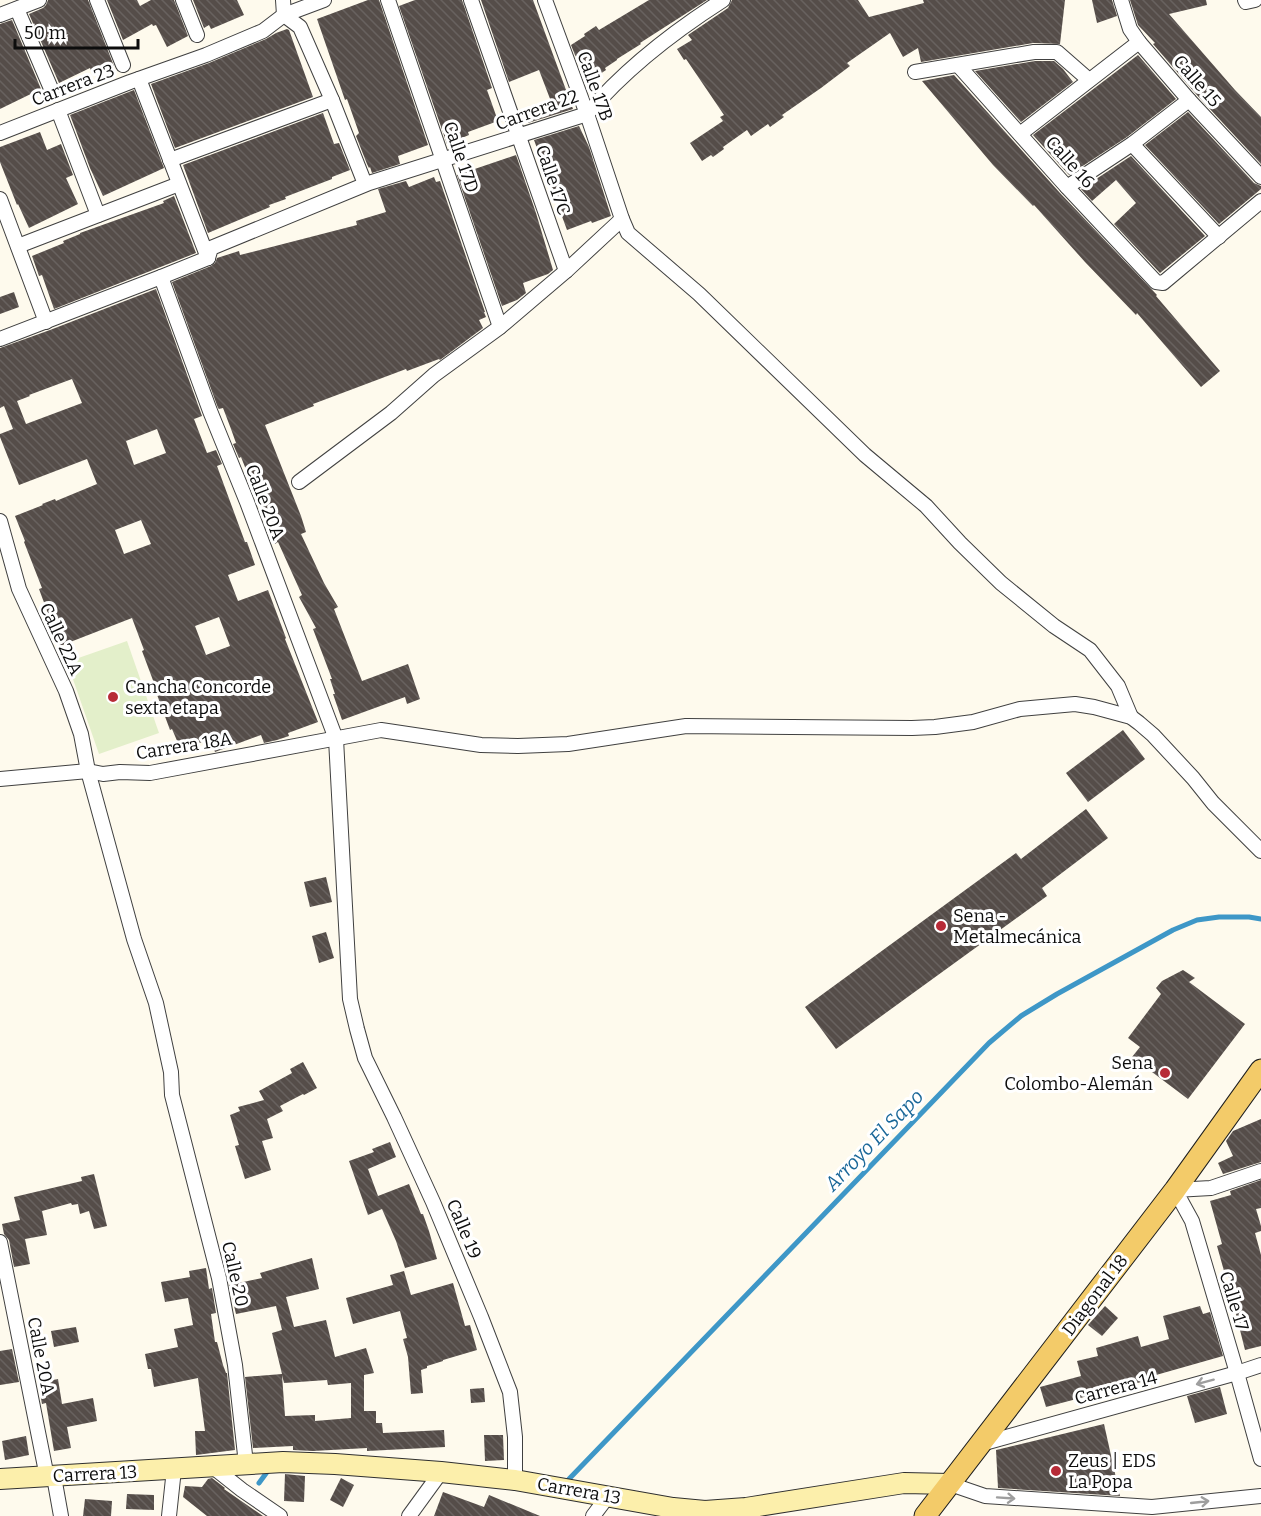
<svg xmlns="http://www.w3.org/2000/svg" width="1261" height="1516" viewBox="0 0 1261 1516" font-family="Bitter,serif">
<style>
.pitch{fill:#e3efca}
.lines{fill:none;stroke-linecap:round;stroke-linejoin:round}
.stream{stroke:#3e97c7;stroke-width:5}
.building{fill:url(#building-back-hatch);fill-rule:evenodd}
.street-casing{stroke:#404040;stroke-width:16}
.secondary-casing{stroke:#2f2f2f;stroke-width:22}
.primary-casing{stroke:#1e1e1e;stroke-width:23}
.street{stroke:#fff;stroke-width:14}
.secondary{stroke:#fcefab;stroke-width:20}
.primary{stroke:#f3cb69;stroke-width:21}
.oneway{stroke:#9e9e9e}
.poi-dot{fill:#b72b37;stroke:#fff;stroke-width:2}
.labels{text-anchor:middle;stroke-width:6;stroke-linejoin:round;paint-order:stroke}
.street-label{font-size:18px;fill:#0d0d0d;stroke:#fff}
.poi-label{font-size:18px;fill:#0d0d0d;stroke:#fff;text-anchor:start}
.water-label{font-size:20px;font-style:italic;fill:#1b6899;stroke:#fff}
</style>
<defs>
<pattern id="building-back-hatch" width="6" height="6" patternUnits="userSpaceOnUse" patternTransform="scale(1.5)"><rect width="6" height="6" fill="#554d49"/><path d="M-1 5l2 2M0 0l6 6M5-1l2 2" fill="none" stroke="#68625f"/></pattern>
</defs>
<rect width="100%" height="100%" fill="#fefaed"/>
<polygon class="pitch" points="127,641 159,733 99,754 67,662"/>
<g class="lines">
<g class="stream">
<polyline points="569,1479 989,1043 1021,1016 1057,994 1173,930 1197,920 1219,917 1249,917 1261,919"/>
<polyline points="259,1483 270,1468"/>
</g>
</g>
<g class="building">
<polygon points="48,0 88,0 114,66 93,75 90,68 59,83 29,14 43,8 46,5"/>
<polygon points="107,0 137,0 140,6 151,0 174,0 188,36 167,47 156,25 153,26 152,24 123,40"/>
<polygon points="193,0 237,0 244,15 211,29 209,25 204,28"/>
<polygon points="368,0 379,0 428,145 398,156 400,164 372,173 370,167 369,168 367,164 356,136 359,133 347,99 345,100 317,19"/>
<polygon points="415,0 462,0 492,88 487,90 498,121 468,132 469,135 447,144 399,6"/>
<polygon points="481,0 533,0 573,109 528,123 525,114 552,104 539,70 509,82"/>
<polygon points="649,0 707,0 640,43 641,44 617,59 617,60 605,68 606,70 591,80 575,55 571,45 585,36 584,34 596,26 599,30"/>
<polygon points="732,0 858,0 869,17 924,3 923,0 1065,0 1060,44 1033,43 921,62 918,48 903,57 890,33 847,63 850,66 821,88 782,115 784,117 770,127 768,124 751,136 747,130 723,147 724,149 713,157 711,155 702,161 690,143 723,121 720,117 724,115 686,59 684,60 677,49 692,40 688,35 728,8"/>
<polygon points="1092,0 1112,0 1117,16 1097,23"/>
<polygon points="1130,0 1206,0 1207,5 1169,14 1235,90 1261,117 1261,164 1196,94 1153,44 1155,43 1138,25"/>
<polygon points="12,20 41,89 0,109 0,24"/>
<polygon points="287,29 289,30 313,97 175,148 151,84 209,63 266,39 276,33"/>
<polygon points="1138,55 1176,99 1127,137 1069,175 1033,135"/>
<polygon points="1035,61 1054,61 1063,69 1073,82 1021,122 975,71"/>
<polygon points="954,75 1060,193 1157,295 1156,296 1220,371 1201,387 1137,313 1136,315 1085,262 1034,205 1033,206 993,165 922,81"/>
<polygon points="134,90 164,168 103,196 90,168 70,115"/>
<polygon points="1188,112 1254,183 1261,186 1261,189 1219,224 1145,145"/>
<polygon points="323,113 334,144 339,143 350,170 332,177 332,179 285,197 286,199 269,205 270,207 208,233 183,165"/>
<polygon points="579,126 589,147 611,216 592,223 591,221 567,230 534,140"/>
<polygon points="40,132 47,150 61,144 73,175 66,178 78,204 29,228 18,204 17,205 0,162 0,147"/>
<polygon points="516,155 536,213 553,270 548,274 523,283 526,293 517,300 502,306 457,175"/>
<polygon points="1131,156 1205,236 1160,273 1114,224 1136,203 1116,180 1092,201 1081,189"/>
<polygon points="434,177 436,182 440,181 485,312 484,312 486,317 479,320 483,328 440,360 439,359 407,371 406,369 329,398 313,404 314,406 265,425 301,516 306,532 301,534 324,583 338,607 334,609 362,681 408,664 420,699 407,704 405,697 342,720 333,694 335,694 330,679 332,679 313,629 316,628 299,597 302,595 278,542 275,544 255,487 253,487 241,457 239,458 233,444 236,443 231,429 223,408 219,409 218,408 172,282 211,266 215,263 217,258 239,251 240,255 357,225 356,221 386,212 378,189 406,181 409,187"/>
<polygon points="174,196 196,253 54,309 42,275 39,276 32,256 64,243 63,241 80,234 80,233 164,203 163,201"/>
<path d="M156 289 202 416 194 419 207 453 216 450 222 464 217 466 245 542H247L255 565 228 575 238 601 268 590 286 638 285 639 318 722 288 733 289 736 277 740 264 743 261 735 215 752 210 739 181 750 172 729 170 730 156 692 157 691 142 651 144 650 132 618 60 646 39 589 42 588 24 542 25 541 15 516 43 505 42 504 55 499 56 501 97 484 87 459 19 485 0 437V434L13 429 4 406 0 408V348L50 330ZM72 379 82 403 26 424 17 401 30 396 29 395ZM157 429 166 453 134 465 126 441ZM141 520 151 544 124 554 115 530ZM219 617 230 646 206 655 195 626Z"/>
<polygon points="14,292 19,307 0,314 0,297"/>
<polygon points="1123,730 1145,759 1088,802 1066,773"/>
<polygon points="1086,809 1108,838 1042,888 1047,896 836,1049 805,1007 1016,853 1021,859"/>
<polygon points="326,877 332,902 310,907 304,882"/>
<polygon points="326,932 334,958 319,963 312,936"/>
<polygon points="1183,970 1195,978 1189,982 1245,1024 1188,1099 1132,1057 1140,1047 1128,1038 1161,994 1156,988 1162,981"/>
<polygon points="303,1062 317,1088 304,1095 303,1094 280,1106 283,1111 267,1119 273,1138 262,1141 271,1170 245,1179 235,1146 239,1145 230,1115 240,1111 238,1107 264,1100 259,1091 292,1073 290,1069"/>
<polygon points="1261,1119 1261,1162 1223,1174 1218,1163 1233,1156 1226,1141 1233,1131"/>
<polygon points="390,1142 396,1157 368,1169 378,1196 409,1184 421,1214 423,1214 429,1231 437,1259 405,1268 396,1241 382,1209 368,1215 349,1161 374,1152 372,1149"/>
<polygon points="94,1174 107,1226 94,1229 89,1211 80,1214 78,1204 72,1205 71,1203 42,1211 47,1235 25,1239 30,1264 14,1267 9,1240 4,1234 2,1224 20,1220 14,1197 82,1181 81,1177"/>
<polygon points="1261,1180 1261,1208 1256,1209 1261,1226 1261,1231 1255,1233 1261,1255 1261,1346 1245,1350 1235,1310 1237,1309 1227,1270 1224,1271 1217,1246 1222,1244 1210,1201 1231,1195 1230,1191"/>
<path d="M312 1258 319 1289 286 1297 294 1327 326 1320 335 1357 366 1348 374 1373 364 1375V1411H376V1423H382L383 1433 444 1430 445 1447 367 1451V1448L313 1451 293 1450V1446L253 1448 245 1377 282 1374 272 1333 282 1330 276 1306 236 1314 229 1285 262 1278 260 1273ZM282 1375 284 1383 327 1380 328 1385 351 1383V1418L315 1421V1415L285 1416Z"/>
<polygon points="206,1268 209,1289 212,1288 216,1313 211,1314 215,1342 217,1342 223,1365 226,1373 227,1373 235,1450 196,1455 195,1431 205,1431 198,1378 154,1387 151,1369 148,1369 145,1354 178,1347 174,1329 193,1325 188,1298 165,1302 161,1282 190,1277 189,1271"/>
<polygon points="404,1271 411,1295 453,1283 465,1326 470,1325 477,1350 443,1360 443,1361 427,1366 427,1368 421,1370 423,1393 411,1394 408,1357 403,1339 407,1338 400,1311 353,1324 346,1298 393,1285 390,1275"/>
<polygon points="1105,1306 1118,1318 1102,1336 1088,1325"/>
<polygon points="1200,1306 1203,1314 1210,1312 1223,1356 1149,1377 1149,1380 1046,1407 1040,1387 1081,1376 1077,1361 1098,1356 1096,1348 1138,1336 1141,1347 1169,1339 1163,1316"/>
<polygon points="76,1327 79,1342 54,1347 51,1331"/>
<polygon points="12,1349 19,1382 0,1385 0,1351"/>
<polygon points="58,1379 62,1404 93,1398 97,1421 67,1427 71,1448 54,1451 46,1403 42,1404 38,1383"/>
<polygon points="1220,1387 1227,1414 1195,1423 1187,1396"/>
<polygon points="484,1388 485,1402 471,1403 470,1389"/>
<polygon points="1104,1424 1120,1496 998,1488 996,1450"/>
<polygon points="484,1435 503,1435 504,1460 485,1461"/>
<polygon points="26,1436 29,1455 5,1460 2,1441"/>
<polygon points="285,1474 305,1476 304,1502 284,1501"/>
<polygon points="212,1478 225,1488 224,1489 263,1516 207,1516 183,1497 185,1486 202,1487 208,1479"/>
<polygon points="341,1478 354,1485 343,1507 330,1500"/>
<polygon points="443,1492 484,1507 489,1495 540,1516 434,1516"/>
<polygon points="127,1494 154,1495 154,1510 126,1509"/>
<polygon points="85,1499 112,1501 111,1516 83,1516"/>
</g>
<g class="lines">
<g class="street-casing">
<g id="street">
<polyline points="97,0 123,65"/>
<polyline points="183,0 197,35"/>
<polyline points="283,0 284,15 300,27 332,100 365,184"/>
<polyline points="388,0 500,327"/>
<polyline points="471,0 566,271"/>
<polyline points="545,0 587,114 622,219 628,233 699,294 865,455 926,506 960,543 1001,583 1054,626 1090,650 1118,686 1131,717"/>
<polyline points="1121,0 1130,29 1139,42 1189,100 1261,177"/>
<polyline points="1245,0 1246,2 1255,0"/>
<polyline points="17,9 52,91"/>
<polyline points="0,15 39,0"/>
<polyline points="958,65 1067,187 1156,282 1163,283 1261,201"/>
<polyline points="915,72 1034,52 1057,52 1089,80"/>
<polyline points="139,79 208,258"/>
<polyline points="58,110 98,215"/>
<polyline points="0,133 130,82 206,55 263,31 284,15 324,0"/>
<polyline points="1020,134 1139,42"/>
<polyline points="1132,144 1219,237"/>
<polyline points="170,160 332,100"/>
<polyline points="1067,187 1132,144 1189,100"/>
<polyline points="0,199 46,322"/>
<polyline points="18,246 179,184"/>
<path d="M208 258 211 248 369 183 587 114C625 69 673 32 723 0"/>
<polyline points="161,277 210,411 247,502 336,739 350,999 357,1029 365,1058 394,1117 433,1202 481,1317 510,1392 515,1437 515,1480"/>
<polyline points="0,339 161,277 208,258"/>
<polyline points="299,482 391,413 434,375 500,327 566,271 622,219"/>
<polyline points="0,521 19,589 66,691 81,734 88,771 134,939 156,1003 171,1072 172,1095 219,1278 235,1365 246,1464"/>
<polyline points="0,779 88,771 103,774 120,772 150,773 381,730 481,745 518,746 568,744 686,726 912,728 935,727 973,722 1020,709 1075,704 1094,707 1131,717 1139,723 1153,735 1193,778 1213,803 1261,851"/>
<polyline points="1261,1171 1211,1188 1175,1190 1192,1221 1237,1373 1261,1459"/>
<polyline points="0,1242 47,1477"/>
<polyline points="981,1444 1237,1373 1261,1365"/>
<polyline points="213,1467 242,1490 280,1516"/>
<polyline points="54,1477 61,1516"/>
<polyline points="950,1484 985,1496 1152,1507 1261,1496"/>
<polyline points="169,1516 174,1469"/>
<polyline points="409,1516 441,1472"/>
<polyline points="593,1516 608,1496"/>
</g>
</g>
<g class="secondary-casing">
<polyline id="secondary" points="0,1479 283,1462 335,1464 441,1472 515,1480 673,1508 705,1511 746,1508 904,1483 950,1484"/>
</g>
<g class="primary-casing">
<polyline id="primary" points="925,1516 1175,1190 1261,1070"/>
</g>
<use href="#street" class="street"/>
<use href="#secondary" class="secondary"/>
<use href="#primary" class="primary"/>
</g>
<defs><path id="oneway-shaft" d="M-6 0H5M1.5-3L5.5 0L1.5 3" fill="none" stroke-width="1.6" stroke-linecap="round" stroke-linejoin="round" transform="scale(1.5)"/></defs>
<g class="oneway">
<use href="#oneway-shaft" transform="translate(1205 1382) rotate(165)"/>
<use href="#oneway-shaft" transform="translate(1006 1498) rotate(4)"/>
<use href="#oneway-shaft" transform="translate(1200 1502) rotate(-6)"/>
</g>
<g class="poi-dot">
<circle cx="113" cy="697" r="6"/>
<circle cx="941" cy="926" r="6"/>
<circle cx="1165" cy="1073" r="6"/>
<circle cx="1056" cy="1471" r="6"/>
</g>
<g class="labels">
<g class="street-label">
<text transform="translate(1197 81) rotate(49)" y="6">Calle 15</text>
<text transform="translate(73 85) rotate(-21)" y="6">Carrera 23</text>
<text transform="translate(595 86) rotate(70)" y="6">Calle 17B</text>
<text transform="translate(537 110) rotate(-20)" y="6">Carrera 22</text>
<text transform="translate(461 157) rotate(71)" y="6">Calle 17D</text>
<text transform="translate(1070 162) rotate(48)" y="6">Calle 16</text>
<text transform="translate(553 180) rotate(71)" y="6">Calle 17C</text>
<text transform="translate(265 502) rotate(69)" y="6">Calle 20A</text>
<text transform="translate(61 639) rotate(65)" y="6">Calle 22A</text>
<text transform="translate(184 746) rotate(-9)" y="6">Carrera 18A</text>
<text transform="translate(464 1229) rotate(67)" y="6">Calle 19</text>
<text transform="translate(235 1274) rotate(77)" y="6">Calle 20</text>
<text transform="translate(1095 1295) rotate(-53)" y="6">Diagonal 18</text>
<text transform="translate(1234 1301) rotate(73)" y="6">Calle 17</text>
<text transform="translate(41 1356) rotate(79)" y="6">Calle 20A</text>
<text transform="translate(1116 1388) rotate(-15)" y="6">Carrera 14</text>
<text transform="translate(95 1474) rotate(-3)" y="6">Carrera 13</text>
<text transform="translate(579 1491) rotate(10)" y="6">Carrera 13</text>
</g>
<g class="poi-label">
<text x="125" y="693">Cancha Concorde<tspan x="125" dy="21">sexta etapa</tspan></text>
<text x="953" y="922">Sena -<tspan x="953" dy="21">Metalmecánica</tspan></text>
<text x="1153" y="1069" text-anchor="end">Sena<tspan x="1153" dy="21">Colombo-Alemán</tspan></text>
<text x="1068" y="1467">Zeus | EDS<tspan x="1068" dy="21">La Popa</tspan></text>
</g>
<g class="water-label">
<text transform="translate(874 1140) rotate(-46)" y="7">Arroyo El Sapo</text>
</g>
</g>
<path d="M15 39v9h123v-9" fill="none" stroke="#0d0d0d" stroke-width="3"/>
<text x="24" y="39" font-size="18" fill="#0d0d0d" stroke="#ffffff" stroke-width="4.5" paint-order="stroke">50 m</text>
</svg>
